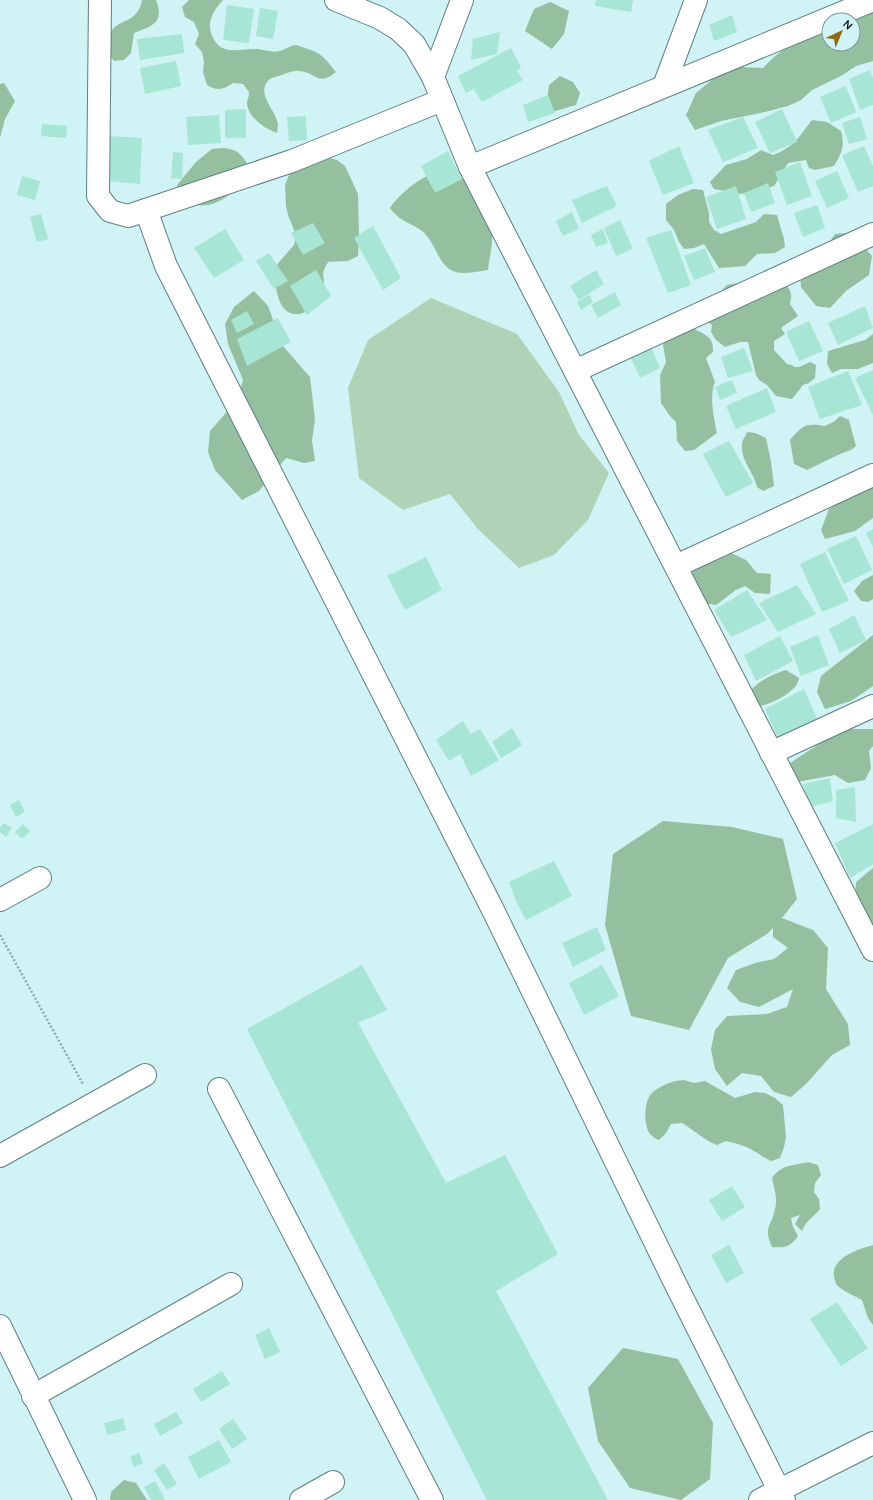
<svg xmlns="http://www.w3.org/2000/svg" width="873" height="1500" viewBox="0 0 873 1500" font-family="Quicksand,sans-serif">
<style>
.green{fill:#b0d3b8}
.forest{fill:#94c09f}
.building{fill:#a7e5d4}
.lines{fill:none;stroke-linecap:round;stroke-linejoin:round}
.minor-casing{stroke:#5f7e80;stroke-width:24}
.path{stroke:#90acad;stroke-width:2.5;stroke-dasharray:2 2;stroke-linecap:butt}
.minor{stroke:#fff;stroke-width:22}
</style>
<rect width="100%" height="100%" fill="#d0f3f5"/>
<polygon class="green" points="431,298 517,334 559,392 579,435 609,473 588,520 554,555 519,568 477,528 450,494 403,510 359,478 348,388 368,340"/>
<g class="forest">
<path d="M142 0H156C165 23 152 26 134 33L131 53 124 60 114 61 108 53C108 47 108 39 110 34 116 18 138 25 142 0Z"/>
<path d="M189 0H223C215 9 207 20 211 33 220 58 238 48 258 49 265 50 272 53 279 51 284 50 291 45 296 45 299 46 303 47 305 48 322 53 326 59 336 72 318 87 317 73 300 71 294 70 287 73 282 75 279 76 273 77 270 79 254 92 276 110 278 124 278 127 277 130 277 133 265 129 247 117 247 102 248 99 249 96 249 92L243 84 233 83C223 90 217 91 207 85L203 72 204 62 202 52 195 44 199 34 194 22 185 17 182 7Z"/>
<polygon points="550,2 569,11 564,34 552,49 525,31 534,9"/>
<path d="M867 9 873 10V61L856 66 841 76 812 90 801 100 788 106 765 112 721 121 695 130 686 115 696 93 719 74 738 67 763 68C784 46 798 38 829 33V44H853V22Z"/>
<polygon points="560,76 573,82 580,93 576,105 552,112 547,101 549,85"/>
<polygon points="4,83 15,101 5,119 0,138 0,84"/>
<path d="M812 120 827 122 841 131C845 147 842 152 834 166L815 170 809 168 806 160 788 163 774 186 741 194 714 189 710 182 726 165 747 159 761 150 773 155C794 147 799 137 812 120Z"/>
<path d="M222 148C242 149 243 158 253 174 238 188 219 209 196 205 190 204 184 198 179 195L177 185 196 162 212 149Z"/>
<path d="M326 157 337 160 345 166 358 194 359 234 358 256 348 261 328 262C327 264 325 267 324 270 322 274 324 278 324 282 323 288 321 294 317 300 313 307 306 313 299 314 276 317 275 282 274 268L294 245 296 235 288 215 286 206 285 185 289 175 297 169Z"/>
<path d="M452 170C471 185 490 209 492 234 493 245 489 259 488 270 480 271 471 273 463 273 438 273 438 244 422 231 410 222 400 222 390 208 398 196 416 180 430 175 436 173 445 172 452 170Z"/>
<polygon points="693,189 703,190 709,213 709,222 714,230 721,234 756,222 764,214 777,215 784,239 785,247 775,253 757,254 745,266 719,268 704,244 694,248 684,249 679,242 674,230 666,220 666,204 678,195"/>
<polygon points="846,233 854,236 872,256 869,275 846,291 830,308 816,306 801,287 800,272 823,261 831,240 835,234"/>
<path d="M761 279C777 281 796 282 790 304L798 316 781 328 785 334 774 341V350L787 364 792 365 794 367H799L810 362 816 365 815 378 809 383 803 385 792 399 776 396 767 385 759 380 756 375 748 342H740L725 347 716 340 711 332 712 325 701 317 715 297 727 285Z"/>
<polygon points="254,291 268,306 282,345 310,377 315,419 312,441 315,461 304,463 286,458 259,491 242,500 215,470 208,452 210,431 237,400 243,380 228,344 225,324 234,307"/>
<path d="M694 329C706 335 714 337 713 352L706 358 715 382C709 395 714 419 717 433L694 450 685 451 677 441 676 422 670 416 661 403 660 375 666 362 663 345 671 333Z"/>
<polygon points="873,334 873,363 858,369 841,369 832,373 827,364 828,351 865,340"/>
<path d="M840 416 849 420 856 446 851 450 840 454 807 470 794 464 790 440C803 425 805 423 825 426L835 421Z"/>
<path d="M747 432 755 433 766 438 771 462 774 486 763 491 757 487C754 472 740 460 742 444 742 440 746 436 747 432Z"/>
<polygon points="873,485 873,518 855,531 825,539 821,530 829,509 860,489"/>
<polygon points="731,553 746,560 757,573 771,574 770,594 755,593 745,586 736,590 716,605 703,603 695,597 692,568 714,557"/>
<polygon points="873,575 873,599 868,602 861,601 854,591 862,581"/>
<polygon points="873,635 873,686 851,701 825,709 817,692 821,676"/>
<path d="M786 670 799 678C798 681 797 685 795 687 787 696 771 704 760 706L751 690C760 680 773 674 786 670Z"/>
<polygon points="849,729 873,729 873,746 869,751 871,768 865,780 848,783 835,775 797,782 790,763 830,737"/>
<polygon points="663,821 732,827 783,839 797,899 782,918 813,930 828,948 826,989 848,1024 850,1045 832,1055 806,1084 791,1097 774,1092 761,1076 742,1073 727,1086 715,1069 711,1049 715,1030 727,1016 767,1014 787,1007 793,989 759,1007 740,1002 727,988 736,970 755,963 774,959 788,948 773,937 773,928 767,934 728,958 689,1030 631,1016 605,925 613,854"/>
<polygon points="873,868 873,924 869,924 855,900 856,882"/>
<path d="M684 1080 694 1083 705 1081 735 1098 755 1092 765 1093 775 1098 783 1105 786 1137 784 1147 780 1158 771 1161C764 1158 761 1155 754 1151 746 1146 736 1143 726 1141L717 1145C704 1140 694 1130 682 1123L671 1124 666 1133 659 1140C656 1139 653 1137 651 1135 643 1128 644 1101 651 1094 660 1085 672 1081 684 1080Z"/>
<path d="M808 1162 818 1165 821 1175 815 1183 814 1192 819 1199 820 1209C813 1218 806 1220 802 1231L795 1224 800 1215 791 1218 793 1227 798 1236C790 1247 786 1248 772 1247 763 1226 771 1228 775 1209 778 1199 774 1188 772 1178 782 1164 792 1166 808 1162Z"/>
<path d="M873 1245V1325L868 1318 862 1300C853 1295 844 1292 837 1285 835 1283 835 1280 834 1277 831 1257 859 1249 873 1245Z"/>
<polygon points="623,1348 678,1359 713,1423 710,1479 681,1500 630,1488 598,1441 588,1388"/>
<polygon points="124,1480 136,1483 147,1500 110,1500 111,1492"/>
</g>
<g class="building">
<polygon points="596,0 633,0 631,12 595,6"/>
<polygon points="227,5 254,9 249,43 223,40"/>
<polygon points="260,8 278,11 273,39 256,36"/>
<polygon points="732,15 737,32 714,41 709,25"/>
<polygon points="500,32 497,54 471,60 473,39"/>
<polygon points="182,34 184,53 140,60 137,39"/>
<polygon points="511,48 521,67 517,71 523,80 482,102 474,89 466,93 458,76"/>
<polygon points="176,61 181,86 145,94 140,68"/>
<polygon points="870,70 873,78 873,105 860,110 849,79"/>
<polygon points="846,86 856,112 831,123 820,97"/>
<polygon points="548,95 555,113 528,122 523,105"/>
<polygon points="246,109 246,138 225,138 225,110"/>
<polygon points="782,109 797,142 770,153 755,122"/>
<polygon points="219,115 221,143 188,145 186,117"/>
<polygon points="306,116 307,140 289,141 287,117"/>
<polygon points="743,117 758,148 723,162 708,130"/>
<polygon points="860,117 867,139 849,144 842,123"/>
<polygon points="42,124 67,126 66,138 41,136"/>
<polygon points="109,136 142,138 140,184 106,181"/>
<polygon points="679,146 694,183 663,195 649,161"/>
<polygon points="864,146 873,166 873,186 858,192 842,155"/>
<polygon points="448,151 462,179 435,193 421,166"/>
<polygon points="173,152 183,153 182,179 171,178"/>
<polygon points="800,162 812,196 787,205 775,172"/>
<polygon points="837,171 849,198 827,208 815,181"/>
<polygon points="22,176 40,181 35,200 17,195"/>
<polygon points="768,183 775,203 751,212 744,193"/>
<polygon points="607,186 617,206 582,223 572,200"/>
<polygon points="736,186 746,219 717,229 706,197"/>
<polygon points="817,205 825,228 803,237 794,213"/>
<polygon points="572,212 579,229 563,236 556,221"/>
<polygon points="41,214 48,239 37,242 30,217"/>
<polygon points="620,220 633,249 616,256 604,228"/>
<polygon points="313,223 325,243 303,255 291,233"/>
<polygon points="373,226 401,278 383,290 354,238"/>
<polygon points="225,229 244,260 214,278 194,248"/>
<polygon points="603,229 608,243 596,247 591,235"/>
<polygon points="671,230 691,285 668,293 646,238"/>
<polygon points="705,248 715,272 694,280 684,256"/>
<polygon points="269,253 288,281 274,289 256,261"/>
<polygon points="316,270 331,296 307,315 290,286"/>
<polygon points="596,270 604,284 579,300 570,286"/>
<polygon points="615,292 621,305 598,318 591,305"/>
<polygon points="589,295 593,302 581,310 577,302"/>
<polygon points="865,306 873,328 838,345 828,323"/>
<polygon points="247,311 254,324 237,333 231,320"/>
<polygon points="278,318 291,342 247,366 237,339"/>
<polygon points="809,321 823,351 799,361 786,332"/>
<polygon points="650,345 660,368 640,378 630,356"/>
<polygon points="744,348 753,371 728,378 721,357"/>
<polygon points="873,370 873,415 855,378"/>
<polygon points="848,371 862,405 820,419 808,387"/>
<polygon points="732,380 737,393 720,400 715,387"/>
<polygon points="767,388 776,412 736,429 726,406"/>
<polygon points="729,441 753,483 726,497 703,454"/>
<polygon points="873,529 873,547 866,533"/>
<polygon points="856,536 872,570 844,584 827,549"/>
<polygon points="825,552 849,601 822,612 800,564"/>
<polygon points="426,557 442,590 405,610 387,576"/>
<polygon points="797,585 816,614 778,632 759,603"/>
<polygon points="747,590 767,620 731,637 714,610"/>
<polygon points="854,615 866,640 840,653 829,629"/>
<polygon points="818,635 829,665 801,676 790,647"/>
<polygon points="780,636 793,661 756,681 744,655"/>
<polygon points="804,689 817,719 778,738 765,709"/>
<polygon points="463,721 471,734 480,729 499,760 471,776 460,754 449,761 436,740"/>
<polygon points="512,728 522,745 501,758 492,742"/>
<polygon points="830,778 833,801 807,808 803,784"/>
<polygon points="855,787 856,822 836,818 836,790"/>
<polygon points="19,800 25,812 16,817 10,805"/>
<polygon points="3,823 12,828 6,837 0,832 0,828"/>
<polygon points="23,824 30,831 22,839 15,832"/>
<polygon points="873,824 873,864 850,878 835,843"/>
<polygon points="554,861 572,896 526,920 516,901 509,882"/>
<polygon points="597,927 606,950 573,967 562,943"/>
<polygon points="362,965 387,1010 358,1023 446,1183 505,1155 558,1254 496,1291 608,1500 487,1500 247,1029"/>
<polygon points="602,965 619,996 584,1015 569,983"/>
<polygon points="732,1186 745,1207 722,1221 709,1200"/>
<polygon points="729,1245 744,1273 726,1283 711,1255"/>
<polygon points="837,1302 868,1348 841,1366 810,1319"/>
<polygon points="269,1328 280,1352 265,1359 255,1335"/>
<polygon points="222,1371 230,1384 201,1402 193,1389"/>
<polygon points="176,1412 183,1423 160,1436 154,1424"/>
<polygon points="123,1418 126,1430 107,1435 104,1423"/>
<polygon points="233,1419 247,1439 232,1449 219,1429"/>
<polygon points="219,1440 231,1462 199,1479 188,1457"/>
<polygon points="139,1453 143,1463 134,1467 130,1457"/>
<polygon points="164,1463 177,1484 167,1490 154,1470"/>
<polygon points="155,1481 165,1500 151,1500 144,1487"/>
</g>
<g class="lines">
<g class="minor-casing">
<g id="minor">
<polyline points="100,0 98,196 110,211 128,216 292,161 442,100"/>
<polyline points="336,0 380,18 398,29 414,44 433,77 470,167 873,950"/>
<polyline points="433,77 462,0"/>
<polyline points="664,86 696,0"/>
<polyline points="470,167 873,0"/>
<polyline points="146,210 166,266 493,910 676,1285 784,1500"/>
<polyline points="575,371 873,234"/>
<polyline points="676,566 873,475"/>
<polyline points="771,753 873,706"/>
<polyline points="0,900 40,878"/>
<polyline points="219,1089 432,1500"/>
<polyline points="0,1156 145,1075"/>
<polyline points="0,1326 85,1500"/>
<polyline points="33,1396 231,1284"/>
<polyline points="301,1500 333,1482"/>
<polyline points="760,1500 873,1443"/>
</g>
</g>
<polyline class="path" points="0,935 83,1084"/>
<use href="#minor" class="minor"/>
</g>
<g transform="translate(841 32) rotate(44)"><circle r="19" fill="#d0f3f5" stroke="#7e9799"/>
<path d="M0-3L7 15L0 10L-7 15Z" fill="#916910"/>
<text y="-6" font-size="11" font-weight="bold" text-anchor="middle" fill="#030e0e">N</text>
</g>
</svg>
